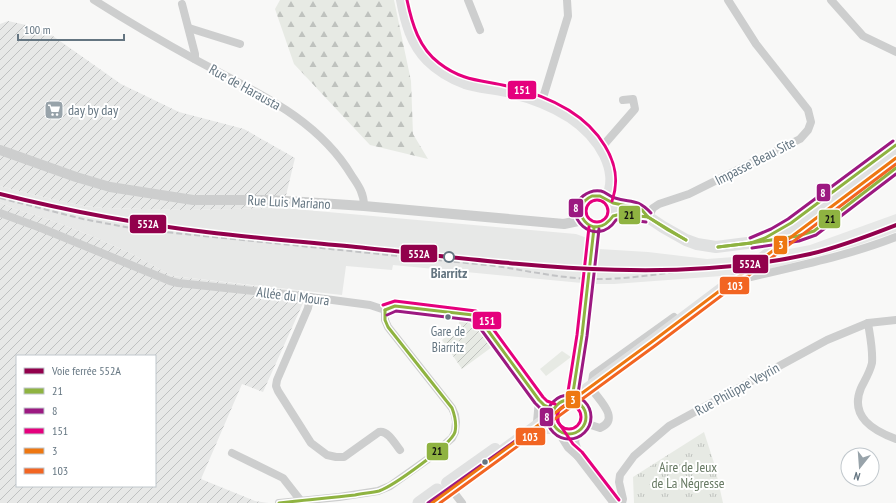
<svg xmlns="http://www.w3.org/2000/svg" width="896" height="503" viewBox="0 0 896 503" font-family="'PT Sans Narrow',sans-serif">
<style>
.built{fill:#e7e8e7}
.industrial{fill:url(#industrial-furrows);fill-rule:evenodd}
.grass{fill:#e7eae4}
.forest{fill:url(#forest-firs)}
.park{fill:url(#park-tufts)}
.garden{fill:url(#garden-furrows)}
.lines{fill:none;stroke-linecap:round;stroke-linejoin:round}
.minor{stroke:#cdcece;stroke-width:8}
.tertiary{stroke:#cdcece;stroke-width:10}
.secondary{stroke:#e0e1e1;stroke-width:12}
.primary{stroke:#e0e1e1;stroke-width:13}
.rail{stroke:#c2c3c5;stroke-width:2;stroke-dasharray:6 3;stroke-linecap:butt}
.bus-1-casing{stroke:#fff;stroke-width:6}
.bus-2-casing{stroke:#fff;stroke-width:6}
.bus-3-casing{stroke:#fff;stroke-width:6}
.bus-4-casing{stroke:#fff;stroke-width:6}
.bus-5-casing{stroke:#fff;stroke-width:6}
.bus-1{stroke:#8fb341;stroke-width:3}
.bus-2{stroke:#9c1981;stroke-width:3}
.bus-3{stroke:#e5007d;stroke-width:3}
.bus-4{stroke:#e71;stroke-width:3}
.bus-5{stroke:#f26522;stroke-width:3}
.rail-1-casing{stroke:#fff;stroke-width:7}
.rail-1{stroke:#92004c;stroke-width:4}
.stop-dot{fill:#fff;stroke:#647581;stroke-width:2}
.bus-dot{fill:#647581;stroke:#fff;stroke-width:1.5}
.labels{text-anchor:middle;stroke-width:4;stroke-linejoin:round;paint-order:stroke}
.bus-label{font-size:13px;fill:#647581;stroke:#fff}
.street-label{font-size:14px;fill:#647581;stroke:#fff}
.poi-label{font-size:14px;fill:#647581;stroke:#fff;text-anchor:start}
.stop-label{font-size:14px;font-weight:bold;fill:#647581;stroke:#fff}
.park-label{font-size:14px;fill:#677963;stroke:#fff}
.line-badge{stroke:#fff;stroke-width:1.5}
.badge-label{font-size:11px;text-anchor:middle;font-weight:bold;fill:#fff}
.pale-badge-label{font-size:11px;text-anchor:middle;font-weight:bold;fill:#111}
</style>
<defs>
<pattern id="industrial-furrows" width="10" height="10" patternUnits="userSpaceOnUse"><rect width="10" height="10" fill="#e7e8e7"/><path d="M-1 1l2-2M0 10L10 0M9 11l2-2" fill="none" stroke="#bfc1c1"/></pattern>
<pattern id="forest-firs" width="22" height="20" patternUnits="userSpaceOnUse"><rect width="22" height="20" fill="#e7eae4"/><path d="M5 1l3.5 6h-7zM16 11l3.5 6h-7z" fill="#bfc2be"/></pattern>
<pattern id="park-tufts" width="24" height="20" patternUnits="userSpaceOnUse"><rect width="24" height="20" fill="#e7eae4"/><path d="M3 7l-1-3M5 7V3M7 7l1-3M15 17l-1-3M17 17v-4M19 17l1-3" fill="none" stroke="#bfc2be"/></pattern>
<pattern id="garden-furrows" width="10" height="10" patternUnits="userSpaceOnUse"><rect width="10" height="10" fill="#e7eae4"/><path d="M-1 1l2-2M0 10L10 0M9 11l2-2" fill="none" stroke="#bfc2be"/></pattern>
</defs>
<rect width="100%" height="100%" fill="#f8f8f7"/>
<g class="built">
<polygon points="0,186 39,196 83,206 105,208 185,210 283,208 576,234 587,238 582,283 393,265 392,270 346,266 342,295 172,276 130,253 92,236 53,221 12,208 0,202"/>
<polygon points="896,214 896,232 859,245 755,273 784,250 810,245"/>
<polygon points="599,249 648,252 707,259 761,255 735,275 614,284 596,284"/>
</g>
<g class="industrial">
<polygon points="8,21 26,25 50,34 121,84 179,112 244,129 295,158 283,208 185,210 105,208 83,206 39,196 0,186 0,24"/>
<path d="M0 202 12 208 53 221 92 236 130 253 172 276 308 292 263 392 242 384 201 479 255 501 268 503H0ZM17 356H155V486H17Z"/>
</g>
<polygon class="grass" points="562,351 571,357 546,376 540,369"/>
<polygon class="forest" points="280,0 394,0 411,81 413,134 428,159 370,145 294,64 275,9"/>
<polygon class="park" points="704,432 714,463 723,503 634,503 633,477"/>
<path class="garden" d="M459 318C476 320 483 334 492 347L462 369 442 340 459 326Z"/>
<g class="lines">
<g class="minor">
<path d="M94 0C127 21 161 41 196 60 253 91 317 117 352 176 359 186 364 194 364 206"/>
<polyline points="468,0 480,30"/>
<polyline points="831,0 863,36 896,52"/>
<polyline points="182,4 195,54 195,59"/>
<polyline points="189,28 240,44"/>
<polyline points="542,101 568,16 567,0"/>
<polyline points="601,148 635,109 633,99 623,100"/>
<polyline points="0,213 41,228 170,281 178,283 310,297 370,305 385,310 395,306 473,315 484,325 539,400 544,405 553,409"/>
<polyline points="648,217 653,208 659,204 689,194 800,139 808,130 811,122 808,110 756,44 728,0"/>
<path d="M739 280C791 267 845 257 896 237"/>
<path d="M310 297 308 308 277 380 276 386 278 391 311 443 327 455 336 457H344L379 432C388 430 395 444 400 450"/>
<path d="M868 323C870 336 873 349 872 363 870 372 865 380 861 388 849 417 874 431 896 439"/>
<polyline points="537,422 539,400"/>
<path d="M585 423 600 428C621 419 599 400 591 388L593 375 674 317"/>
<polyline points="232,453 283,478 301,501"/>
<polyline points="449,486 462,503"/>
<polyline points="279,503 339,497 378,491 390,486 428,459 452,438 455,432 456,422 455,415 452,408 388,327 385,320 385,310"/>
<polyline points="622,503 623,499 619,482 620,475 634,456 669,426 827,340 868,323 896,320"/>
</g>
<g class="tertiary">
<polyline points="0,150 76,177 110,187 193,200 266,200 304,202 364,206 564,224 583,220"/>
<polyline points="559,431 569,447 578,455 615,503"/>
<polyline points="576,433 574,442 578,455"/>
</g>
<g class="secondary">
<path d="M402 0C406 22 412 44 428 60 438 70 452 78 465 83 477 87 493 88 506 91 544 100 587 118 605 155 612 170 614 183 607 199"/>
<circle cx="597" cy="211" r="16"/>
<polyline points="611,203 628,205 641,209 648,217 663,227 686,240 697,244 716,247 755,242 777,232 803,214 896,145"/>
<polyline points="613,216 621,214 645,217"/>
<path d="M572 399C584 343 587 285 594 228"/>
<circle cx="569" cy="417" r="17"/>
<polyline points="531,434 539,428 555,428"/>
<polyline points="447,483 495,449"/>
</g>
<g class="primary">
<polyline points="755,242 789,238"/>
<polyline points="419,503 437,490"/>
<polyline points="432,503 653,341 896,158"/>
</g>
<path class="rail" d="M0 198 83 219 136 229 496 266C528 271 560 278 592 279 635 280 677 270 719 267"/>
<g class="bus-1-casing">
<g id="bus-1">
<path d="M592 196H600L613 203 637 208 642 210 648 217 621 214 613 216C593 245 565 208 592 196Z"/>
<polyline points="648,217 686,240"/>
<polyline points="648,217 668,230 686,240"/>
<polyline points="751,243 765,238 791,223 896,145"/>
<polyline points="751,243 798,236 814,231 896,168"/>
<polyline points="718,247 751,243"/>
<polyline points="718,247 751,243"/>
<polyline points="385,310 395,306 473,315 484,325 539,400 544,405 553,409"/>
<polyline points="572,399 582,335 594,228"/>
<circle cx="569" cy="417" r="17"/>
<path d="M279 503C304 500 330 498 355 495 363 493 371 493 379 491 393 486 451 445 455 432 457 423 455 416 452 408L388 327 385 320V310"/>
</g>
</g>
<g class="bus-2-casing">
<g id="bus-2">
<path d="M646 222 621 219 616 220C596 250 559 215 583 196 588 192 595 190 601 191 606 192 610 197 615 198 631 203 637 198 651 213"/>
<polyline points="750,238 771,229 788,219 893,141"/>
<polyline points="752,248 799,241 816,235 896,174"/>
<polyline points="387,315 396,311 471,320 480,328 535,403 541,409 551,414"/>
<circle cx="569" cy="417" r="22"/>
<polyline points="577,400 587,336 599,229"/>
<polyline points="428,503 529,431 539,427 553,424"/>
</g>
</g>
<g class="bus-3-casing">
<g id="bus-3">
<path d="M407 0C412 24 419 48 439 63 462 81 481 80 507 86 545 95 585 112 605 146 616 164 619 181 612 201"/>
<circle cx="597" cy="211" r="11"/>
<polyline points="383,305 395,301 476,311 488,322 543,397 547,401 555,404"/>
<polyline points="567,398 577,335 589,227"/>
<polyline points="570,404 564,406 558,411 558,422 573,444 582,452 619,500"/>
<circle cx="569" cy="417" r="12"/>
</g>
</g>
<g class="bus-4-casing">
<polyline id="bus-4" points="432,503 653,341 896,158"/>
</g>
<g class="bus-5-casing">
<polyline id="bus-5" points="440,503 656,345 896,164"/>
</g>
<use href="#bus-1" class="bus-1"/>
<use href="#bus-2" class="bus-2"/>
<use href="#bus-3" class="bus-3"/>
<use href="#bus-4" class="bus-4"/>
<use href="#bus-5" class="bus-5"/>
<g class="rail-1-casing">
<path id="rail-1" d="M0 194C68 211 137 224 206 232 256 238 306 242 356 247 505 262 661 287 810 254 839 247 868 236 896 225"/>
</g>
<use href="#rail-1" class="rail-1"/>
</g>
<defs>
<g id="supermarket-square" transform="scale(1)"><rect x="-9" y="-9" width="18" height="18" rx="4" fill="#98a3aa" stroke="#fff"/><path d="M-6-5.5h2.5l.6 2H6L4.5 2H-2.5L-4.4-4H-6ZM-1.5 3.2a1.3 1.3 0 1 0 .1 0ZM3 3.2a1.3 1.3 0 1 0 .1 0Z" fill="#fff"/></g>
</defs>
<g fill-rule="evenodd">
<use href="#supermarket-square" x="54" y="110"/>
</g>
<circle class="stop-dot" cx="449" cy="257" r="5"/>
<g class="bus-dot">
<circle cx="448" cy="317" r="3.5"/>
<circle cx="485" cy="462" r="3.5"/>
</g>
<g class="labels">
<g class="bus-label">
<text x="448" y="336">Gare de<tspan x="448" dy="16">Biarritz</tspan></text>
</g>
<g class="street-label">
<text transform="translate(245 87) rotate(29)" y="5">Rue de Harausta</text>
<text transform="translate(755 161) rotate(-27)" y="5">Impasse Beau Site</text>
<text transform="translate(289 202) rotate(3)" y="5">Rue Luis Mariano</text>
<text transform="translate(293 296) rotate(7)" y="5">Allée du Moura</text>
<text transform="translate(737 389) rotate(-29)" y="5">Rue Philippe Veyrin</text>
</g>
<g class="poi-label">
<text x="68" y="115">day by day</text>
</g>
<g class="stop-label">
<text x="449" y="278">Biarritz</text>
</g>
<g class="park-label">
<text x="688" y="472">Aire de Jeux<tspan x="688" dy="16">de La Négresse</tspan></text>
</g>
</g>
<g class="line-badge">
<rect x="507" y="80" width="30" height="20" rx="4" fill="#e5007d"/>
<rect x="816" y="183" width="15" height="19" rx="4" fill="#9c1981"/>
<rect x="568" y="198" width="16" height="20" rx="4" fill="#9c1981"/>
<rect x="618" y="205" width="23" height="20" rx="4" fill="#8fb341"/>
<rect x="818" y="209" width="23" height="20" rx="4" fill="#8fb341"/>
<rect x="129" y="214" width="38" height="20" rx="4" fill="#92004c"/>
<rect x="773" y="235" width="15" height="20" rx="4" fill="#e71"/>
<rect x="400" y="244" width="38" height="19" rx="4" fill="#92004c"/>
<rect x="732" y="254" width="37" height="20" rx="4" fill="#92004c"/>
<rect x="719" y="276" width="31" height="19" rx="4" fill="#f26522"/>
<rect x="472" y="311" width="30" height="19" rx="4" fill="#e5007d"/>
<rect x="565" y="390" width="16" height="19" rx="4" fill="#e71"/>
<rect x="539" y="407" width="15" height="20" rx="4" fill="#9c1981"/>
<rect x="515" y="427" width="31" height="19" rx="4" fill="#f26522"/>
<rect x="426" y="442" width="23" height="19" rx="4" fill="#8fb341"/>
</g>
<g class="badge-label">
<text x="522" y="94">151</text>
<text x="823" y="197">8</text>
<text x="576" y="212">8</text>
<text x="148" y="228">552A</text>
<text x="781" y="249">3</text>
<text x="419" y="258">552A</text>
<text x="750" y="268">552A</text>
<text x="735" y="290">103</text>
<text x="487" y="325">151</text>
<text x="573" y="404">3</text>
<text x="547" y="421">8</text>
<text x="530" y="441">103</text>
</g>
<g class="pale-badge-label">
<text x="629" y="219">21</text>
<text x="830" y="223">21</text>
<text x="437" y="455">21</text>
</g>
<rect x="16" y="355" width="140" height="132" fill="#ffffff" stroke="#c1c8cd"/>
<rect x="24" y="368" width="20" height="6" fill="#92004c" stroke="#c1c8cd"/>
<text x="52" y="375" font-size="12" fill="#647581">Voie ferrée 552A</text>
<rect x="24" y="388" width="20" height="6" fill="#8fb341" stroke="#c1c8cd"/>
<text x="52" y="395" font-size="12" fill="#647581">21</text>
<rect x="24" y="408" width="20" height="6" fill="#9c1981" stroke="#c1c8cd"/>
<text x="52" y="415" font-size="12" fill="#647581">8</text>
<rect x="24" y="428" width="20" height="6" fill="#e5007d" stroke="#c1c8cd"/>
<text x="52" y="435" font-size="12" fill="#647581">151</text>
<rect x="24" y="448" width="20" height="6" fill="#ee7711" stroke="#c1c8cd"/>
<text x="52" y="455" font-size="12" fill="#647581">3</text>
<rect x="24" y="468" width="20" height="6" fill="#f26522" stroke="#c1c8cd"/>
<text x="52" y="475" font-size="12" fill="#647581">103</text>
<g transform="translate(860 467) rotate(197)"><circle r="19" fill="#ffffff" stroke="#c1c8cd"/>
<path d="M0-3L7 15L0 10L-7 15Z" fill="#98a3aa"/>
<text y="-6" font-size="11" font-weight="bold" text-anchor="middle" fill="#647581">N</text>
</g>
<path d="M18 34v6h106v-6" fill="none" stroke="#647581" stroke-width="2"/>
<text x="24" y="34" font-size="12" fill="#647581" stroke="#ffffff" stroke-width="3" paint-order="stroke">100 m</text>
</svg>
